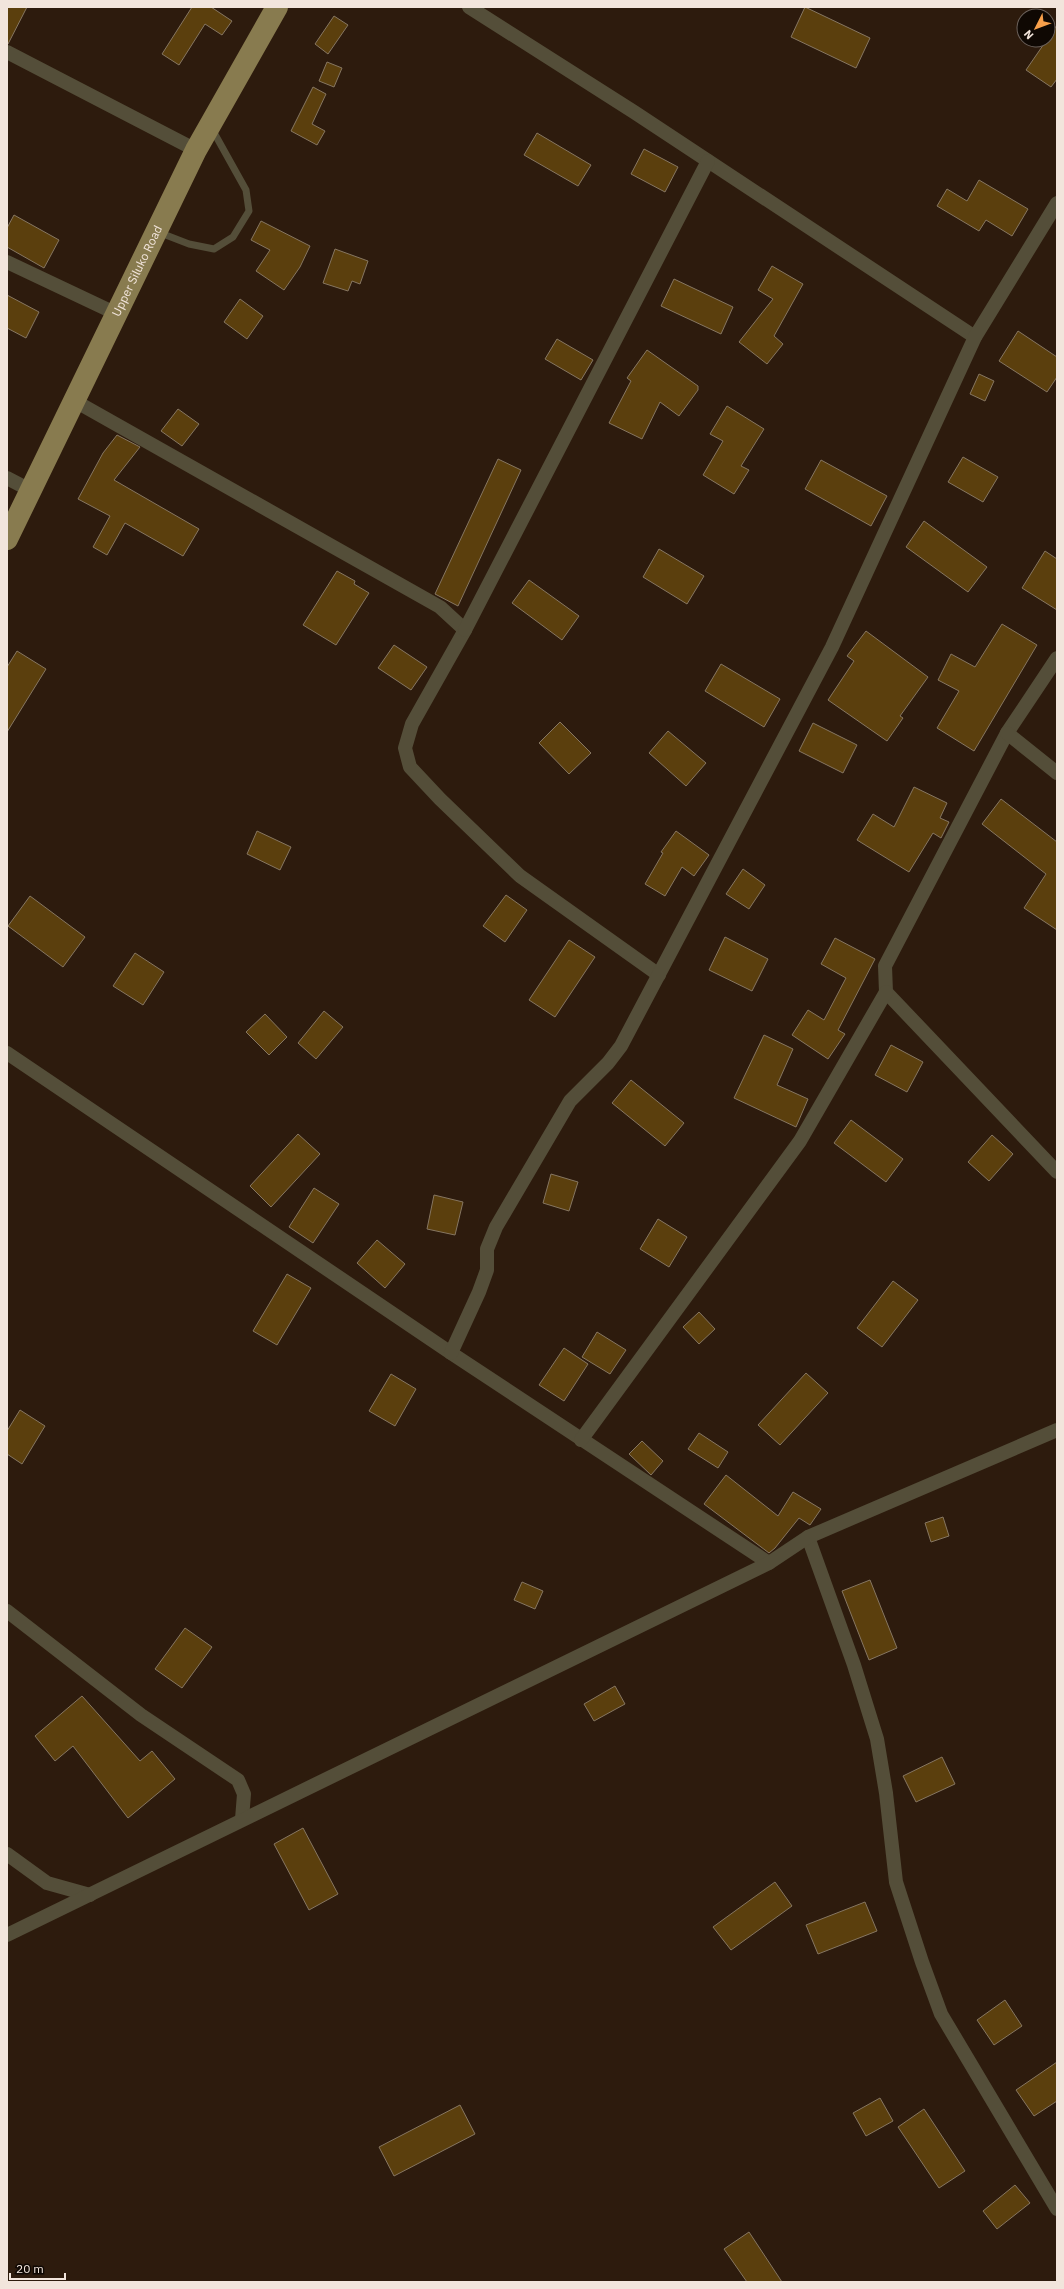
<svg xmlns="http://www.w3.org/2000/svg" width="1064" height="2289" viewBox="0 0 1064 2289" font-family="'IBM Plex Sans',sans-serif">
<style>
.building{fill:#5b3f0d;stroke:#867661}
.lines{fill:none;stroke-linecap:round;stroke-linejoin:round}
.lane{stroke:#544e39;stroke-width:7}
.street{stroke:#544e39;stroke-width:14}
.primary{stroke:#887b4f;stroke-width:22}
.labels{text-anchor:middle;stroke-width:3;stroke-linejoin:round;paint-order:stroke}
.street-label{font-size:12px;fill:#f2e5dc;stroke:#0f0803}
</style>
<rect width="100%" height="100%" fill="#2d1b0d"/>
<g class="building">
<polygon points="7,7 27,7 8,44 7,44"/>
<polygon points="192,7 211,7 232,21 222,35 205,24 179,65 162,54"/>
<polygon points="805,7 870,38 856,68 791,37"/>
<polygon points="334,16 348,25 328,54 315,44"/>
<polygon points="1057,25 1057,79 1051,87 1026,70"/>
<polygon points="327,62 342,68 334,87 319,81"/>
<polygon points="313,87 326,94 312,124 325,131 317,145 291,131"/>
<polygon points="537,133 591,165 578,186 524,155"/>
<polygon points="644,149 678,167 665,192 631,174"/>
<polygon points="979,180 1028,209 1012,236 986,220 979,231 937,206 947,189 967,201"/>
<polygon points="14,215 59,240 44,268 7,247 7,228"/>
<polygon points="261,221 310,246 300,267 284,290 256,271 270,250 251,240"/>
<polygon points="335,249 368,261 360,284 352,281 348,291 323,283"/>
<polygon points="772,266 803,284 774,336 783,344 767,364 739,342 773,299 758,290"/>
<polygon points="674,279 733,307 721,334 661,306"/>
<polygon points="7,295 39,312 26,338 7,328"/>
<polygon points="240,299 263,316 247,339 224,322"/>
<polygon points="1018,331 1057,357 1057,377 1047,392 999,361"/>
<polygon points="557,339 593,360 581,380 545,359"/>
<polygon points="647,350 698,386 698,390 679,416 660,402 642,439 609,423 631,381 627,378"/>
<polygon points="979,374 994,381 985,401 970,394"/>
<polygon points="727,406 764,429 741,466 749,470 734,494 703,475 723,441 710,434"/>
<polygon points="178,409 199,424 182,446 161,431"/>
<polygon points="117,435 140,447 114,480 199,529 183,556 125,523 107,555 93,547 110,516 78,499 103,453"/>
<polygon points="963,457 998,477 983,502 948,482"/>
<polygon points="498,459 521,470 458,606 435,594"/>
<polygon points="821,460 887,496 871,526 805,489"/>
<polygon points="924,521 987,567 968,592 906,547"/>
<polygon points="659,549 704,576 687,604 643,577"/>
<polygon points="1045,551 1057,559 1057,610 1022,588"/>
<polygon points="337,571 355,581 354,584 369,593 336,645 303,625"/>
<polygon points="529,580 579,616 562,640 512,603"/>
<polygon points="1002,624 1037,645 974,751 937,728 959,691 938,680 951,654 975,667"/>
<polygon points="866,631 928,677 900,716 903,718 887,741 828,700 854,661 847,656"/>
<polygon points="394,645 427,667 411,690 378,668"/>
<polygon points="17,651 46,669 7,732 7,667"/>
<polygon points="721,664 780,699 764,727 705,691"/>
<polygon points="560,722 591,753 569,774 539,743"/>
<polygon points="813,723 857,745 843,773 799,751"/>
<polygon points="668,731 706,763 686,786 649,753"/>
<polygon points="914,787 947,803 940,818 949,822 941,838 933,833 909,872 857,840 873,814 894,827"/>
<polygon points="1001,799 1057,842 1057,930 1024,908 1046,874 982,824"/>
<polygon points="257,831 291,847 280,870 247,854"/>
<polygon points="676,831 709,855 694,876 682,867 665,896 645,884 663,853 661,852"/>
<polygon points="743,869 765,885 749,909 726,894"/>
<polygon points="506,895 527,910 505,942 483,926"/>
<polygon points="30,896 85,937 63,967 8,926"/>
<polygon points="725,937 768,959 752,991 709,970"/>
<polygon points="835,938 875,959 838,1030 845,1034 828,1059 792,1035 808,1010 824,1020 846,978 821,964"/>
<polygon points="569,940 595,957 555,1017 529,1000"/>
<polygon points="135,953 164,972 143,1005 113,986"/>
<polygon points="324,1011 343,1027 316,1059 298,1043"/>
<polygon points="265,1014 287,1037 269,1055 246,1032"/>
<polygon points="764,1035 793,1049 777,1085 808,1099 796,1127 734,1098"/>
<polygon points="891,1045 923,1062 907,1092 875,1075"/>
<polygon points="631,1080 684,1123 665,1146 612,1103"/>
<polygon points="851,1120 903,1159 886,1182 834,1143"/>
<polygon points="298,1134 320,1154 271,1207 250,1186"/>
<polygon points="992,1135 1013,1154 989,1181 968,1162"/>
<polygon points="551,1174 578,1182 569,1211 543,1203"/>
<polygon points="314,1188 339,1204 313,1243 289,1227"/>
<polygon points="434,1195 463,1202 455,1235 427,1229"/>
<polygon points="658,1219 687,1237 669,1267 640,1249"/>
<polygon points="377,1240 405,1264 385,1288 357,1263"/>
<polygon points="287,1274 311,1288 277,1345 253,1331"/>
<polygon points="893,1281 918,1300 882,1347 857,1328"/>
<polygon points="699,1312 715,1329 699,1344 683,1327"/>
<polygon points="597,1332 626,1350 610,1374 582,1357"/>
<polygon points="564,1348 588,1364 564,1401 539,1385"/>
<polygon points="806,1373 828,1393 780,1445 758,1425"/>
<polygon points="391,1374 416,1389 395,1426 369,1411"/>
<polygon points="20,1410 45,1426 22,1464 7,1454 7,1431"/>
<polygon points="699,1433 728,1452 718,1468 688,1449"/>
<polygon points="642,1441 663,1461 651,1475 629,1454"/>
<polygon points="726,1475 778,1516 793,1492 821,1509 810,1525 799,1518 775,1548 769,1553 704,1504"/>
<polygon points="943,1517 949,1536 931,1542 925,1523"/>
<polygon points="870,1580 897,1648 869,1660 842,1591"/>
<polygon points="522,1582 543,1591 535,1609 514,1600"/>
<polygon points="185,1628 212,1647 182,1688 155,1669"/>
<polygon points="615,1686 625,1704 594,1721 584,1704"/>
<polygon points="82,1696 140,1761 152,1751 175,1779 128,1818 73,1746 55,1761 35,1736"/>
<polygon points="942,1757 955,1784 916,1802 903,1776"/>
<polygon points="303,1828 338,1894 309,1910 274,1844"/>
<polygon points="775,1882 792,1906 731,1950 713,1927"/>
<polygon points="865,1902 877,1931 818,1954 806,1925"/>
<polygon points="1005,2000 1022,2026 994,2045 977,2020"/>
<polygon points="1057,2062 1057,2101 1034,2116 1016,2090"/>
<polygon points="880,2098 893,2121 866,2136 853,2113"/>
<polygon points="460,2105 475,2134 394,2176 379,2147"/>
<polygon points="924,2109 965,2171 939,2188 898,2127"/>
<polygon points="1015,2185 1030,2203 997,2229 983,2211"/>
<polygon points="749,2232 782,2282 747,2282 724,2249"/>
</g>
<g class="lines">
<polyline class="lane" points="158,232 189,244 214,249 233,237 249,211 246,190 212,129"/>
<g class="street">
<polyline points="469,7 634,112 975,337"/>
<polyline points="7,52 196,150"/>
<polyline points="7,262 117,314"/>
<polyline points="73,400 440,607 465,630 412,724 405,748 410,767 440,799 520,876 659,975"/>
<polyline points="7,478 30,490"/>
<polyline points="465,630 708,161"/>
<polyline points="1057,658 1007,733 885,966 886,992 1057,1172"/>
<polyline points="1007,733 1057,773"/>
<polyline points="7,1053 451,1353 769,1563"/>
<polyline points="451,1353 479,1292 487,1270 487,1249 496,1227 570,1101 608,1063 621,1046 832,647 975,337 1057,203"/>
<polyline points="581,1440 800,1141 886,992"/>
<polyline points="808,1537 854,1665 877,1739 886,1793 896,1882 922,1962 941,2014 1057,2209"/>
<polyline points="7,1611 141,1715 238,1780 244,1794 242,1819"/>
<polyline points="7,1854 47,1883 90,1895"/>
<polyline points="7,1935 769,1563 808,1537 1057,1430"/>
</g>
<path class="primary" id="s1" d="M7 539 196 150 277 7"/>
</g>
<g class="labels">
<g class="street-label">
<text dy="4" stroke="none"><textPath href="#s1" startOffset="298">Upper Siluko Road</textPath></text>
</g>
</g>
<rect width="1064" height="2289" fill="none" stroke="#f2e5dc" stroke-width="16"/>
<g transform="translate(1036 28) rotate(228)"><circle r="19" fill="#0f0803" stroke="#6a605a"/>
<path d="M0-3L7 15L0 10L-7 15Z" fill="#f8a04b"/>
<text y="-6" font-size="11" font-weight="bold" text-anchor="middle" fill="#f2e5dc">N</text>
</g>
<path d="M10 2273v6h55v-6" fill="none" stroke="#f2e5dc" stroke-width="2"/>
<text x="16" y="2273" font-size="12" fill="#f2e5dc" stroke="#0f0803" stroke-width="3" paint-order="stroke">20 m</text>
</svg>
